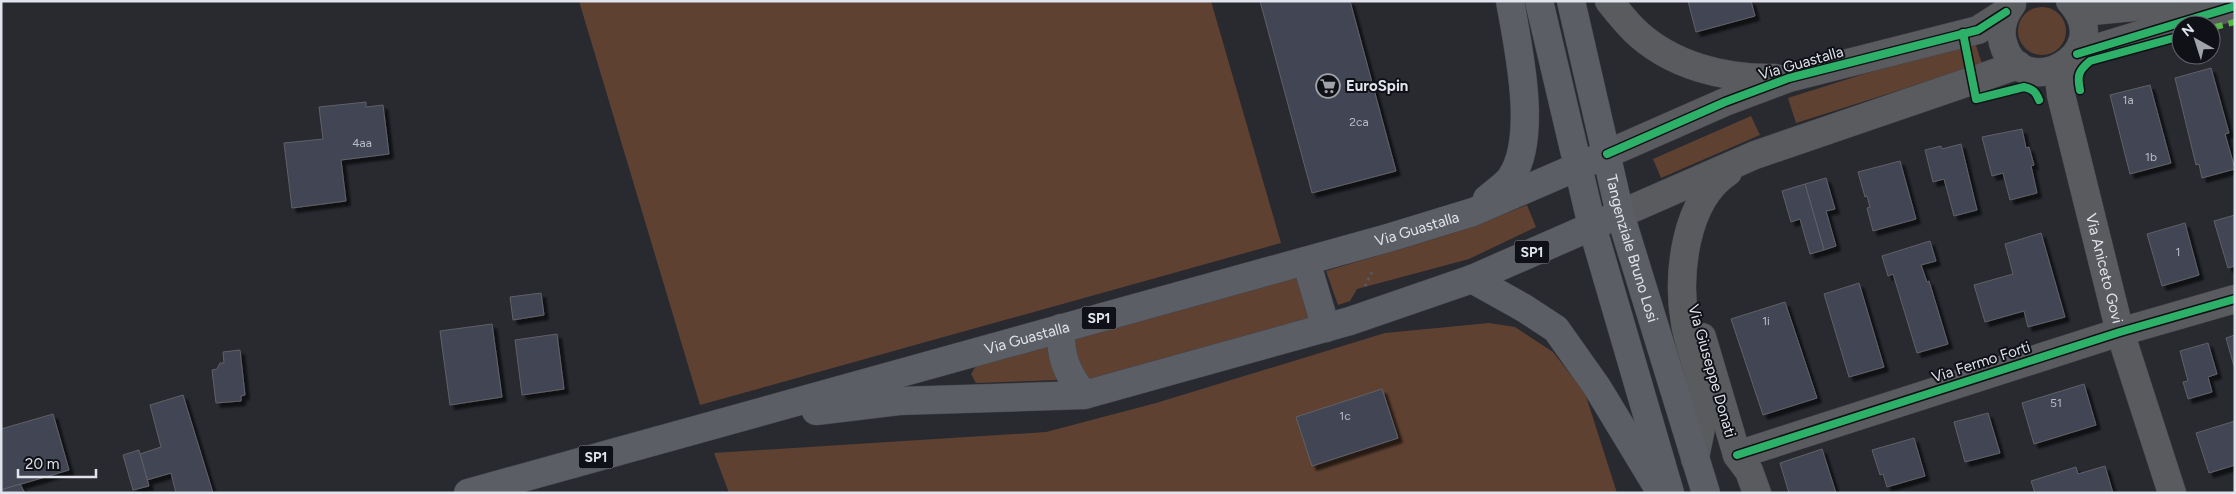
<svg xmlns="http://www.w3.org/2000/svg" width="2236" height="494" viewBox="0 0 2236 494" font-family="Figtree,sans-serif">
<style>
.green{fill:#5f4132}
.building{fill:#424452;stroke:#606167;filter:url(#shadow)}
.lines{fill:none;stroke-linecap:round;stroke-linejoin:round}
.street-casing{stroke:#44454b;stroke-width:29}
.secondary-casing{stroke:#44454b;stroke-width:29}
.primary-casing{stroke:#44454b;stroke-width:29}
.path{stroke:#57585c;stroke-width:3;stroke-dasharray:2.5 4;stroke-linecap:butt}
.street{stroke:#595b5f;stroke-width:28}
.secondary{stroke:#595b5f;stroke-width:28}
.primary{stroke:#5c5e66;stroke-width:28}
.quiet{stroke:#58b947;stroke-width:6;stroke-dasharray:12 6;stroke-linecap:butt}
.cycleway-casing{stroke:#0f1116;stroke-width:11}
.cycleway{stroke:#2db169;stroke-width:8}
.labels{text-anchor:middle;stroke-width:4;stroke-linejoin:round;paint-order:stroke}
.number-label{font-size:12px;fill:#babcc6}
.shield{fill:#0f1116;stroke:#a3a5ac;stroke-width:1}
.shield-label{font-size:14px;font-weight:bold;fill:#e2e4ed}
.street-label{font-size:15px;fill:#e2e4ed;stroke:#0f1116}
.poi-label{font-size:15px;font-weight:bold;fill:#e2e4ed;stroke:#0f1116;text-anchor:start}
</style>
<defs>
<filter id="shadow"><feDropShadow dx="4.5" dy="4.5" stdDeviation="1" flood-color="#0009"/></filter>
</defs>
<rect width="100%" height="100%" fill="#282a30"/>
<g class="green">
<polygon points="579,1 1211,1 1281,243 700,405"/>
<circle cx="2042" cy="31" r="24"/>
<polygon points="1974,39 1982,64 1796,123 1788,98"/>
<polygon points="1751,116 1760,135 1661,178 1653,159"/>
<polygon points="1527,205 1536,227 1469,259 1357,289 1350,301 1338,305 1326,271 1457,232"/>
<polygon points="1297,276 1310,322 1092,380 1084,377 1070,341 1077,333"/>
<polygon points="1489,323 1515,327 1553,352 1585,393 1617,493 729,493 714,453 1046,432 1156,403 1385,333"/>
<polygon points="1050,345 1058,380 976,383 971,374 978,363"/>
</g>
<g class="building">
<polygon points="1260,1 1350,1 1396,171 1312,193"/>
<polygon points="1688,1 1751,1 1755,16 1696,32"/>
<polygon points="2211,68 2229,133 2225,134 2235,169 2202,178 2199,164 2196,165 2175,78"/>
<polygon points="2150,85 2171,163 2130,174 2110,95"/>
<polygon points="366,102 366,107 383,105 389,154 341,160 346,201 292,208 284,143 323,139 319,107"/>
<polygon points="2022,129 2026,148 2029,147 2034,165 2031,166 2037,193 2010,200 2003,173 1992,176 1982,137"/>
<polygon points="1961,144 1977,210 1954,216 1944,179 1933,182 1925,150 1941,146 1942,149"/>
<polygon points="1900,161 1916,219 1873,231 1867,208 1870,207 1867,196 1865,197 1858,172"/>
<polygon points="1826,178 1835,209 1826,211 1836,246 1824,250 1805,184"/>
<polygon points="1805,184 1824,250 1810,254 1800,219 1791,222 1782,191"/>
<polygon points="2235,215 2235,266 2228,268 2214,221"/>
<polygon points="2185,223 2199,275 2162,286 2147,234"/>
<polygon points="2041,233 2065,317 2028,327 2024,311 1985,322 1974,285 2013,274 2005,244"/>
<polygon points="1930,241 1936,261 1921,265 1927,282 1929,281 1948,344 1917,353 1893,274 1888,276 1882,256"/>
<polygon points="1859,283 1884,367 1849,377 1824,294"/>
<polygon points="541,293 544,315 513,320 510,297"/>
<polygon points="1785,302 1817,398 1763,415 1731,319"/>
<polygon points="492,324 502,397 450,405 440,331"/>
<polygon points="557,334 564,389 522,395 515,340"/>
<polygon points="2235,335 2235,366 2234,366 2226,338"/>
<polygon points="2208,343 2217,374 2208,377 2212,392 2188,399 2183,382 2188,381 2180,351"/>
<polygon points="240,350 245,395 241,396 241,401 216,403 212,370 217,369 220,363 224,363 223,352"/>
<polygon points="2084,384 2096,425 2034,444 2022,403"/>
<polygon points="1382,389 1398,438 1312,466 1296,417"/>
<polygon points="183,395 213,493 176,493 171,473 147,480 140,454 161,447 150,405"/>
<polygon points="1988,413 2000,453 1965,462 1954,422"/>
<polygon points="53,414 69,470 1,490 1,429"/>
<polygon points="2235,421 2235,465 2209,473 2196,433"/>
<polygon points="1914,438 1925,476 1887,487 1883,474 1880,475 1872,450"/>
<polygon points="1822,449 1836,493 1789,493 1780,463"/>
<polygon points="139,450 149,486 133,490 123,455"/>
<polygon points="2105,466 2113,493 2035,493 2031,481 2076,467 2078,474"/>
<polygon points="20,484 25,493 1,493 1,490"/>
</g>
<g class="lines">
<g class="street-casing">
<g id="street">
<path id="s1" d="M2058 70 2061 95 2120 332 2172 493"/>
<polyline points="1702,337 1737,455 1749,471 1757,493"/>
<polyline points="1737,455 2120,332 2235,299"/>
</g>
</g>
<g class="secondary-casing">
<g id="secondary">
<path d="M1609 1C1617 11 1625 21 1634 30 1671 66 1725 79 1775 78"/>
<path d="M2012 4C2003 16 1999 29 2003 43 2020 106 2120 55 2070 1"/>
<polyline points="2076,8 2092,11 2197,1"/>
<polyline points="2077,54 2235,6"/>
<polyline points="1607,154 1725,102 1789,78 1978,30 2006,12"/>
<polyline points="1620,214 1755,155 2018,65"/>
<path d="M1695 459C1698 439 1705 418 1703 398 1701 373 1689 348 1685 323 1677 276 1684 201 1728 172"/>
</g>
</g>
<g class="primary-casing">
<g id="primary">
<polyline points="1539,1 1592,226 1670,493"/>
<path id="s2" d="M1571 1 1620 214 1706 493"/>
<path d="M1487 199C1494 193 1504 186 1510 179 1539 139 1518 47 1510 1"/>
<polyline points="1306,261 1326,328"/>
<polyline points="1472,279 1524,308 1556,329 1597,387 1660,491"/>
<path d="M1061 328C1060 357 1066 372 1084 395"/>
<polyline points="816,411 899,401 1084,395 1350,321 1472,279 1620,214"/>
<path id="s3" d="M468 493 1388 238 1473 212 1607 154"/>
</g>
</g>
<polyline class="path" points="1365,286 1373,270"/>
<use href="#street" class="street"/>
<use href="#secondary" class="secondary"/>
<use href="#primary" class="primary"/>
<polyline class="quiet" points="2211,28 2235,22"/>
<g class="cycleway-casing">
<g id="cycleway">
<path d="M1963 33 1976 99 2024 87C2033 89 2036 92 2039 100"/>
<polyline points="2077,54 2235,6"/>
<path d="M2080 90C2077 76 2078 71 2090 61L2181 36"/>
<polyline points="1607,154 1725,102 1789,78 1978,30 2006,12"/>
<polyline points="1737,455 2120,332 2235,299"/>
</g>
</g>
<use href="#cycleway" class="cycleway"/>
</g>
<defs>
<g id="supermarket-ring" transform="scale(1.25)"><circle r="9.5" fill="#0f1116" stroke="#a1a3ab" stroke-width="1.5"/><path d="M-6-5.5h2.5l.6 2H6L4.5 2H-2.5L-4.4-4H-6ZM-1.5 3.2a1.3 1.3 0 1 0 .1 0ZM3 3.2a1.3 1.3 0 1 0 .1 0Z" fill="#a1a3ab"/></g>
</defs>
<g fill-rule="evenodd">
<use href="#supermarket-ring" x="1328" y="86"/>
</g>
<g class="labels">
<g class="number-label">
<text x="2128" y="104">1a</text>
<text x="1359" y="126">2ca</text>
<text x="362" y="147">4aa</text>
<text x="2151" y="161">1b</text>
<text x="2178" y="256">1</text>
<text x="1766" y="325">1i</text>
<text x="2056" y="407">51</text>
<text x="1345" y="420">1c</text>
</g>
<g class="shield">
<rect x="1514.5" y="240.5" width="35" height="23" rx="4"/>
<rect x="1081.5" y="306.5" width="35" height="23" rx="4"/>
<rect x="578.5" y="445.5" width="35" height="23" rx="4"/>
</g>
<g class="shield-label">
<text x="1532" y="257">SP1</text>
<text x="1099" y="323">SP1</text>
<text x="596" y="462">SP1</text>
</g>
<g class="street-label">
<text transform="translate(1801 63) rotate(-16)" y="5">Via Guastalla</text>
<text dy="5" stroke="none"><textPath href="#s3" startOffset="985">Via Guastalla</textPath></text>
<text dy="5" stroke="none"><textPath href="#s2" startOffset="255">Tangenziale Bruno Losi</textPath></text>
<text dy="5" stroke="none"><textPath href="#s1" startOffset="204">Via Aniceto Govi</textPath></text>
<text dy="5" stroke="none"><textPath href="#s3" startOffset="580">Via Guastalla</textPath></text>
<text transform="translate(1981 362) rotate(-18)" y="5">Via Fermo Forti</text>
<text transform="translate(1712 371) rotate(74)" y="5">Via Giuseppe Donati</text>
</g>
<g class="poi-label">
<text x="1346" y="91">EuroSpin</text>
</g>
</g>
<rect width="2236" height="494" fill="none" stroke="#e2e4ed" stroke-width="5"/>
<g transform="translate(2196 40) rotate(321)"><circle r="24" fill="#0f1116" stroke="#63656c"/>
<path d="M0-4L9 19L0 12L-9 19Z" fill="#a1a3ab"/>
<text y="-8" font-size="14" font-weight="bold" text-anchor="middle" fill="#e2e4ed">N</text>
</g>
<path d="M18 469v8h78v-8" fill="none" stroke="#e2e4ed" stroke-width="2.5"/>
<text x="25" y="469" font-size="15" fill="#e2e4ed" stroke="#0f1116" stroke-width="4" paint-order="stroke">20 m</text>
</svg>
